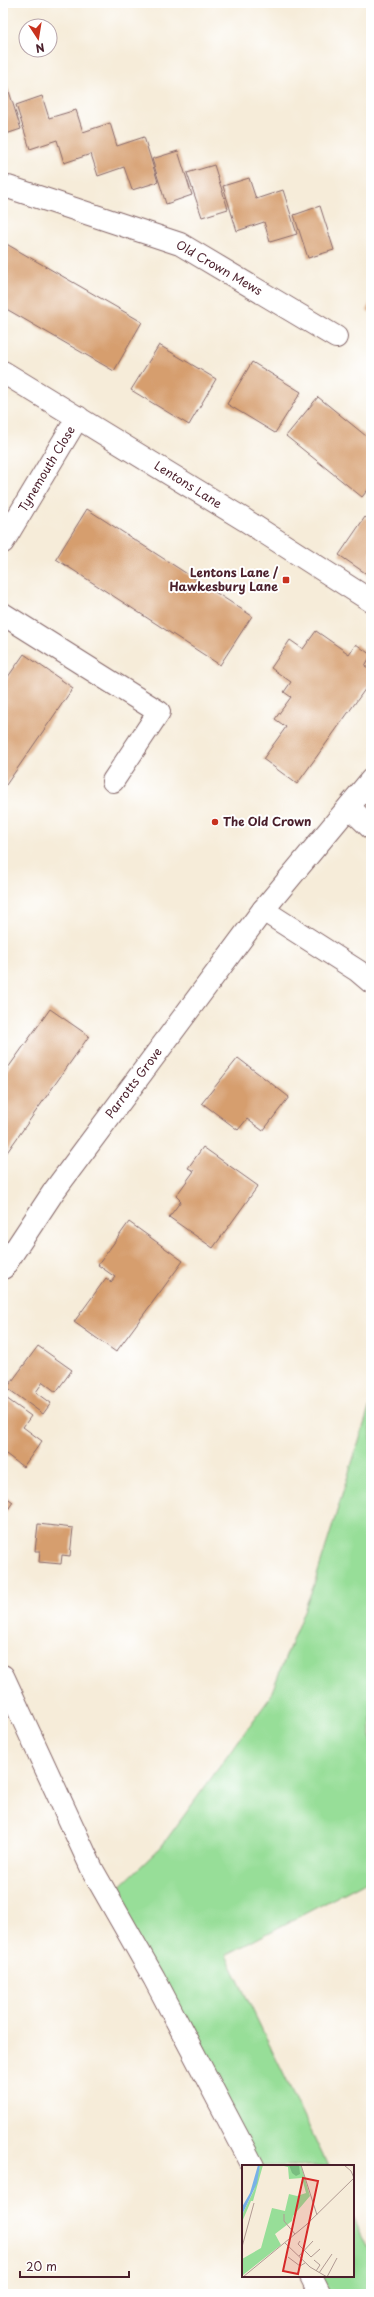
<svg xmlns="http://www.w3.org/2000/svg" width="374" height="2297" viewBox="0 0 374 2297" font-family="'Playpen Sans',sans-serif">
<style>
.green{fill:#97de98;stroke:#707e62}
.building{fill:#d69e6e}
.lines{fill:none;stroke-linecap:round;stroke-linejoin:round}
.minor-casing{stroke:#866768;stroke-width:24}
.major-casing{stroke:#866768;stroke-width:24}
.minor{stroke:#fff;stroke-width:22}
.major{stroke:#fff;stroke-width:22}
.poi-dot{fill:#c8321e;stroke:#fff;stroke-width:1.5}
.labels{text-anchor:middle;stroke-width:4;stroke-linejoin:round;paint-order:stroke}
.street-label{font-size:12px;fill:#4a1f2b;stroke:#fff}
.poi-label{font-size:12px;font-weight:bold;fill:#4a1f2b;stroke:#fff;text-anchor:end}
.inset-road{fill:none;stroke:#b19a93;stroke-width:1}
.view{fill:#d62828;fill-opacity:0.15;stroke:#d62828;stroke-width:2}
.inset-edge{fill:none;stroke:#4a1f2b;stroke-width:2}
</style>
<rect width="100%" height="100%" fill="#fff"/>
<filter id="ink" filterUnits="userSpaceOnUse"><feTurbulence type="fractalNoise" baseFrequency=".025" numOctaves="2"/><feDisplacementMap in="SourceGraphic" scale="8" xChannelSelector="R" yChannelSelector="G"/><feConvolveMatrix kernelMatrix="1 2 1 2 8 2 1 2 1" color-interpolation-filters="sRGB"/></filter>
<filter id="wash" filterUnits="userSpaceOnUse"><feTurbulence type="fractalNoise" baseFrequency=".012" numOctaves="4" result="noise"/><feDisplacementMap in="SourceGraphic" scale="16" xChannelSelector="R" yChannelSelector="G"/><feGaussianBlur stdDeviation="0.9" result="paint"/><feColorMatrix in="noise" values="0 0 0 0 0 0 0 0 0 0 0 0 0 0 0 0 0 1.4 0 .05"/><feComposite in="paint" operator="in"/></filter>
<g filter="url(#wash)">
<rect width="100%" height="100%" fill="#f6ecd9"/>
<g class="green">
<polygon points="371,1402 371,1879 226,1955 328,2166 253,2166 107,1899 161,1847 269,1699 314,1585"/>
<polygon points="353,2217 371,2254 371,2294 320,2294 311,2276 353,2276"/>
</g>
<g id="blocks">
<g class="building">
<polygon points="7,85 21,129 3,135 3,86"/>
<polygon points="42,96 49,118 76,110 83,132 110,123 117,146 144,137 158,182 132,190 124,167 98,176 91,154 64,163 57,140 30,149 16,105"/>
<polygon points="178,151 192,195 166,204 152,159"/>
<polygon points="214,165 228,209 202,217 187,173"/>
<polygon points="249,178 256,199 283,190 297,234 270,242 264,222 237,231 223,186"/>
<polygon points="320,206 334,250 308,258 294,215"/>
<polygon points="3,242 142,322 114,371 3,307"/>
<polygon points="371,301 371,313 366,310"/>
<polygon points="159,345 216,379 189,425 131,390"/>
<polygon points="252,362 301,392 275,433 227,404"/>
<polygon points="318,397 371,440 371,486 362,497 286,436"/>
<polygon points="87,509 252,616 220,665 56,559"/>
<polygon points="365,517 371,521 371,577 339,555"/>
<polygon points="316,631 349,654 356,644 371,655 365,666 371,670 371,681 297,784 263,759 286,727 275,719 291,697 284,692 291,682 271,668 290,640 303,649"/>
<polygon points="24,654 73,688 6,785 3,783 3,684"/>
<polygon points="50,1009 89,1036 3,1158 3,1075"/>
<polygon points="238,1058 289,1097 263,1131 247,1119 238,1130 202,1103"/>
<polygon points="203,1147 258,1186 213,1248 169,1217 181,1201 176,1196 194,1171 188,1168"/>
<polygon points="129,1222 183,1261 116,1352 74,1322 106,1278 111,1282 115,1277 98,1265"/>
<polygon points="38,1346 72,1370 56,1392 43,1382 36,1392 51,1403 43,1414 7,1388"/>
<polygon points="3,1396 31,1416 23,1427 42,1441 23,1467 6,1454 3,1457"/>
<polygon points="3,1495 13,1502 3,1517"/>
<polygon points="38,1524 73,1528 70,1556 62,1555 61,1564 39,1562 40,1551 35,1551"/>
</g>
</g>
</g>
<g filter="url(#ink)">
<use href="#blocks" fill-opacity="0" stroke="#866768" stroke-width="1"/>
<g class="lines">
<g class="minor-casing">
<g id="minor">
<polyline points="3,188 8,187 180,244 336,337"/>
<polyline points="3,372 245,520 371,601"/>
<polyline points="3,542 78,417"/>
<polyline points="3,614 159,712 113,781"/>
<polyline points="349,807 371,828"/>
<polyline points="263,910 358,971 371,982"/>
<polyline points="3,1676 93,1871 154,1978 253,2166"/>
<polyline points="311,2276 320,2294"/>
</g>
</g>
<g class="major-casing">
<polyline id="major" points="3,1268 54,1191 263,910 371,780"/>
</g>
<use href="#minor" class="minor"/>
<use href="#major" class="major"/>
</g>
</g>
<g class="poi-dot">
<rect x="282" y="576" width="8" height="8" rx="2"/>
<circle cx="215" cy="822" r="4"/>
</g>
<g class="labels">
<g class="street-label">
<text transform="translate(219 268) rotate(30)" y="4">Old Crown Mews</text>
<text transform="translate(47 469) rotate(-59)" y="4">Tynemouth Close</text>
<text transform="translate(188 485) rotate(32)" y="4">Lentons Lane</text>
<text transform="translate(134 1083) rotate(-53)" y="4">Parrotts Grove</text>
</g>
<g class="poi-label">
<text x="278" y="577">Lentons Lane /<tspan x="278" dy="14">Hawkesbury Lane</tspan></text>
<text x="223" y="826" text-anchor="start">The Old Crown</text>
</g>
</g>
<g transform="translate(242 2165)">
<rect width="112" height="112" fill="#f6ecd9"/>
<path d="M18 0H21L11 36H9L0 57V50L12 25ZM38 0H59L68 31 51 51 50 56 33 69 39 80 1 110 0 94 19 83 30 43 43 46 47 29 55 31 64 28 60 13 47 14 46 2Z" fill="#97de98"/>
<path d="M47 0H57L58 9 54 11 50 8Z" fill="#79bd80"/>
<path d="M16 0H18L15 18 0 50V42L8 28Z" fill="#77b1e7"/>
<path class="inset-road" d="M59 0 75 50M102 0 109 6 112 13M42 49V56L53 69M58 76 56 79 69 92 78 84M43 78 68 102 85 112M0 82 12 38M57 91 71 76M46 92 58 101 63 98M72 95 78 100 74 106M77 108 90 89M1 112 64 60 112 13M85 112 95 93"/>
<path class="view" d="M61 13 76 16 56 109 41 106Z"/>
<rect width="112" height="112" class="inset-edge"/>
</g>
<rect width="374" height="2297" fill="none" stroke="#fff" stroke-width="16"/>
<g transform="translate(38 38) rotate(168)"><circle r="19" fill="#ffffff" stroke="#b7a5aa"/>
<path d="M0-3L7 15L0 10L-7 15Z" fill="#c8321e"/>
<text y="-6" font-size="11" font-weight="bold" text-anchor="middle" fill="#4a1f2b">N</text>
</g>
<path d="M20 2271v6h109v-6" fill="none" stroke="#4a1f2b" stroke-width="2"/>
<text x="26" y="2271" font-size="12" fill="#4a1f2b" stroke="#ffffff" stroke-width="3" paint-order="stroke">20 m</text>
</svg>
